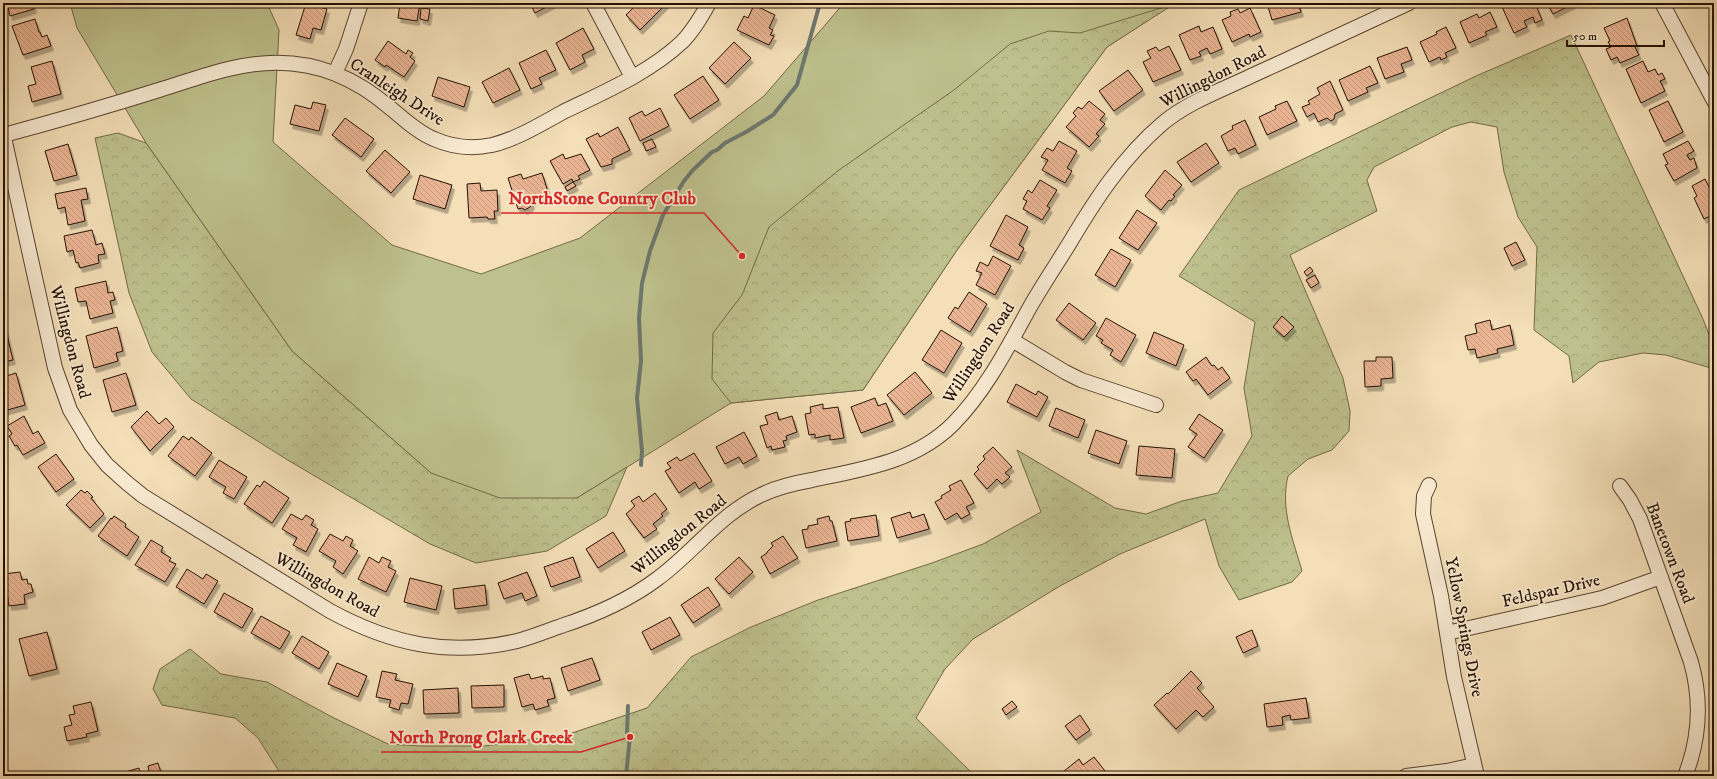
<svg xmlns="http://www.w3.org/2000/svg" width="1717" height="779" viewBox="0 0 1717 779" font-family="'IM FELL DW Pica',serif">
<defs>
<pattern id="forest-crowns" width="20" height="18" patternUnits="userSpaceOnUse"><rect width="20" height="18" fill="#bec18d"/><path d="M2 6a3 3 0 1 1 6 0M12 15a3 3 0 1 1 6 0" fill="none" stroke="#a3a578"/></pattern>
<pattern id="building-back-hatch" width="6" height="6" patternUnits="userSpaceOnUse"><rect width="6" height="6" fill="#eab594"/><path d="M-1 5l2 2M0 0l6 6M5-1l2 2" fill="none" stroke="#c99b7e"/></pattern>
<filter id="shadow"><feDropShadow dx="2.5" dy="4.5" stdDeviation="0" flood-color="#0004"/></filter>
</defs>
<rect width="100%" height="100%" fill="#f4dfb8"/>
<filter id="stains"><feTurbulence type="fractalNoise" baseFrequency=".005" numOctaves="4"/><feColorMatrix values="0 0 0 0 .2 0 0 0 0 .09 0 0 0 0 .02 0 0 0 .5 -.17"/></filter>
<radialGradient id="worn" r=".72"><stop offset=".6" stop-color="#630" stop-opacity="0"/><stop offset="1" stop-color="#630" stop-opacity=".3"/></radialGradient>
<!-- green -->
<path fill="#bec18d" stroke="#726947" d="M70,3H267L279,30L273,142L392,245L481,274L580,238L764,96L844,3H1175L1107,47L957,250L863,390L731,403L577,498L492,522L431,473L292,351L146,143L77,28Z"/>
<!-- forest -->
<path fill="url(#forest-crowns)" stroke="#726947" d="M1174,4L1107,47L957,250L863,390L731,403L712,379L713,333L742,295L769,227L839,170L954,90L1010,44L1049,31L1080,33Z
M1571,35L1703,319L1714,347V369L1666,355L1643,353L1599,362L1573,383L1569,356L1534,330L1537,247L1518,217L1504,172L1497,127L1471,122L1452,127L1374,167L1367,180L1377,211L1290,255L1343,378L1350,411L1349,431L1332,450L1308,459L1288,476C1280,509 1293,539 1302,571L1292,582L1239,600L1219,566L1205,519L1120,554L1060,586L973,639L945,669L916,718L975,776H282L258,738L235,718L162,705L153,689L160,669L190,649L221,674L267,682L332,717L388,744L421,746H484L566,735L647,708L691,657L751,627L818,600L932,563L983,544L1041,512L1017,450L1115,508L1146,514L1182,501L1218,493L1252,436L1244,388L1255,322L1179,276L1239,190L1476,76Z
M118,133L146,143L292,351L431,473L500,498H577L627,467L606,516L547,551L476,563L430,544L286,459L191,399L152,352L129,293L95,138Z"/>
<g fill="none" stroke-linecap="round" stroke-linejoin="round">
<!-- stream -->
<path stroke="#6d786e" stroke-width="4" d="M641,465L642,451L637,398L641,361L639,318L642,283L650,251L663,215L684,181L693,170L712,152L717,150L725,143L746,132L773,115L797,85L820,3
M626,776L630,737L627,732L628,706"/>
</g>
<!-- building -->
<path fill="url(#building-back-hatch)" stroke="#261101" filter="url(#shadow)" d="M7,3H33L34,9L10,16Z
M306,3L327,9L321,30L313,28L310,39L296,35Z
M400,3H420L417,21L398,18Z
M530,3H554L535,13Z
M633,3H665L666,4L640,30L626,15L634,7L632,5Z
M1267,3H1298L1301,12L1272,20Z
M1511,3H1516L1518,7L1520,6L1519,3H1535L1542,20L1535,23L1533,17L1524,21L1527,27L1514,33L1502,7Z
M1547,3H1572L1573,4L1553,14Z
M754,5L775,15L769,28L773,30L770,35L774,36L769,45L737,30L744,16L748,18Z
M421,8L430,9L428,21L420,19Z
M1250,8L1261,32L1250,37L1249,34L1232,42L1222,20L1231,16L1230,12L1238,9L1240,13Z
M1490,12L1497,27L1485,32L1487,35L1469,43L1460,22L1477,14L1479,18Z
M1627,18L1637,46L1635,47L1639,55L1620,63L1617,57L1611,60L1606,49L1611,47L1608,42L1610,41L1604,28Z
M35,19L39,32H40L42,37L47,35L51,46L23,55L12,26Z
M1199,26L1201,32L1213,27L1222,49L1210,54L1207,48L1199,52L1201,56L1190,60L1179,35Z
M1446,27L1456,48L1445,53L1447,57L1441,60L1440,57L1429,62L1420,42L1437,34L1436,32Z
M583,28L594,49L582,55L585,62L570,70L556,43Z
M388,41L406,54L408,50L413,53L410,57L415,61L404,77L386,65L385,67L375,60Z
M734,42L751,58L725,84L709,68Z
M1169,46L1181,70L1153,82L1143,62L1151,58L1147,51L1156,47L1159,51Z
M1407,47L1412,60L1401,64L1404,72L1385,79L1377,58Z
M546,50L556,70L539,78L542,84L531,89L519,63Z
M52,61L61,94L32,102L28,86L36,84L31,67Z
M1643,61L1648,72L1655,69L1658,75L1662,73L1665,79L1660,81L1665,91L1641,103L1626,69Z
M1370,66L1378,83L1366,88L1368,92L1348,101L1339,80Z
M509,68L520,90L493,103L482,82Z
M1128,70L1143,90L1114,111L1099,91Z
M703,76L719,100L690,119L674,95Z
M438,77L470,87L464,107L432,96Z
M1330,81L1343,110L1335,114L1334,119L1331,121L1327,118L1318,122L1314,113L1307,117L1302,107L1310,104L1308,101L1320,94L1317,88Z
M1089,101L1105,114L1100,120L1105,124L1096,134L1099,136L1089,147L1066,127L1076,116L1073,113L1078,107L1082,109Z
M1287,101L1297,121L1267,135L1259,117L1276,109L1275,106Z
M1668,101L1683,132L1664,142L1649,110Z
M313,102L326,105L319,131L290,124L295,105L311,109Z
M660,108L669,126L640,141L629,118L642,111L645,116Z
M345,118L374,139L361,157L332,135Z
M1245,120L1256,145L1238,154L1235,148L1228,151L1221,136L1233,129L1232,126Z
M618,127L630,150L612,159V164L601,167L586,139L598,133L600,137Z
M652,139L656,147L646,151L643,143Z
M1059,141L1077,151L1067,168L1072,171L1065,183L1042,170L1048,160L1041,157L1047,148L1053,151Z
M1688,141L1694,151L1687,155L1690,160L1694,158L1697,168L1674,181L1665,165L1668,164L1663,154Z
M1206,143L1219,163L1191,182L1177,162Z
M68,144L77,175L54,181L45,151Z
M385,150L410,172L391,193L366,171Z
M563,154L565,159L581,154L590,170L578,176L580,179L573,182L572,179L563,184L550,161Z
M1165,170L1182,185L1173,195L1175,196L1171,201L1169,200L1161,210L1145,196Z
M542,173L549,195L543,201L540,199L531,202L532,205L530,207L525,210L522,208L518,209L508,178L521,174L523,179Z
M420,175L452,185L445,209L413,199Z
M1705,179L1710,189H1714V214L1704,219L1694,198L1697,196L1692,186Z
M1040,180L1057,190L1047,206L1050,208L1042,220L1023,209L1027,201L1023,199L1028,190L1032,193Z
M573,182L576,186L567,191L565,187Z
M480,183L481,191L497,190L498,211H494L495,219H488L487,217L469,218L467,184Z
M86,188L88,199L81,200L85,221L68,225L65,207L58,209L55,194Z
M1137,210L1157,223L1138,250L1119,238Z
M1006,215L1028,227L1019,245L1024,248L1018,260L990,246Z
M92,230L96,245L102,243L105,254L98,255L99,263L80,268L78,262L76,263L73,250L67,252L64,236Z
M1516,242L1525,260L1512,266L1504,248Z
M1111,249L1131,260L1115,287L1095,275Z
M993,256L1011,266L995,295L976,285L982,273L976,271L980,262L988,266Z
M1310,267L1313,271L1307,276L1304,272Z
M1315,275L1319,283L1311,288L1306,280Z
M106,281L108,293L113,292L115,300L110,301L113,313L90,319L86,301L78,302L75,288Z
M969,292L987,304L970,332L948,318L955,307L958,309Z
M1069,303L1096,323L1083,340L1056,320Z
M1282,316L1294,327L1284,337L1273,327Z
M1106,318L1136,335L1121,362L1110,355L1113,350L1101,343L1103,340L1096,336Z
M1490,320L1492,330L1510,325L1514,345L1497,349L1498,353L1477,358L1475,349L1468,350L1465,336L1477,333L1475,324Z
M5,327L13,360L3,362V328Z
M117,327L123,351L116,353L118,361L94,368L86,336Z
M941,330L962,343L944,373L922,360Z
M1154,332L1184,345L1176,366L1146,353Z
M1206,357L1212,366L1214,365L1218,370L1222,367L1230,378L1208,395L1196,379L1193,381L1186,372Z
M1376,357H1392L1393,378L1381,379V386L1365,387L1364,361H1376Z
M915,372L932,393L904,415L887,395Z
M16,373L25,405L4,411L3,377Z
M126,373L136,405L112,412L103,380Z
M1016,384L1036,395L1038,391L1048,397L1037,417L1007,402Z
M875,398L878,406L886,403L893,421L861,433L851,407Z
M823,404V409L838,407L844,438L830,440V435L815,438V434L809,435L805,414L811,413L810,407Z
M1056,408L1085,420L1078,438L1049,426Z
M147,411L159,424L166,418L174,427L150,451L131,427Z
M777,412L779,420L792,416L797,432L786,436L787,440L783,441L785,447L772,450L771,446L767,448L760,426L768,424L765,416Z
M1199,414L1223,430L1204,458L1188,447L1197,434L1189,429Z
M24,416L33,434L38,431L45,443L23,455L17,445L15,446L9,436L12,434L7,426Z
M1096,430L1127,441L1119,464L1088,453Z
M744,432L757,456L743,464L739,457L725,464L716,447Z
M183,436L189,440L191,437L212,453L195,476L168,456Z
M1139,446L1175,449L1172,478L1136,475Z
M993,447L1012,467L1005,473L1010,477L1002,484L997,479L987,489L974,474L979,469L977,467L985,459L983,456Z
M694,453L712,481L699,489L695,482L679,493L665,471L671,468L667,463L677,457L680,461Z
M56,454L74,479L56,492L38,467Z
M219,460L247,477L234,499L223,493L226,487L209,477Z
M961,480L974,503L966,507L970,514L961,519L957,513L945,520L935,502L942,498L941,496L951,490L949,486Z
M264,481L289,498L272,523L244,504L257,485L260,487Z
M81,490L85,493L87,491L93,497L91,498L104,514L90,528L66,505Z
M655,493L667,509L661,514L663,516L653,524L657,529L644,538L626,514L635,506L631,501L639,496L643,502Z
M910,512L912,518L924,514L929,529L897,538L891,518Z
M291,514L302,520L306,515L314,520L311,525L318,529L306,552L293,545L297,538L282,529Z
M876,515L879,536L848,541L845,522L851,521L850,519Z
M114,516L126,524L125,527L139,537L127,556L98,536L111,518L112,519Z
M829,516L830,521H832L837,541L806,548L802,530L808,529V526L818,524L817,519Z
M613,532L625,551L598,568L586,549Z
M330,534L343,541L346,536L353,540L350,546L358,551L343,574L333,567L336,561L319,551Z
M783,536L798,558L770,574L761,557L767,553V552L773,546L771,543Z
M151,540L163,547L161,552L171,558L169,561L176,564L165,582L135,565Z
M369,557L379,563L382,557L391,561L388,567L396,571L386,592L358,579Z
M573,557L580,577L551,587L544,567Z
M739,557L753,572L729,594L715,579Z
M187,569L203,579L206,574L218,581L204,604L176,587Z
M20,572L22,580L27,579L28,584H31L33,592L24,595L25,604L9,606L7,593L3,594L4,574Z
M527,572L537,596L525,601L522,593L504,599L498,583Z
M410,578L442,586L436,610L404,602Z
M485,585L487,605L455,609L453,589Z
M708,587L720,605L693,623L681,605Z
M224,593L253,609L242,628L214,612Z
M261,616L290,632L280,649L251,633Z
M670,617L680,635L651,650L642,632Z
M1252,630L1258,646L1243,653L1236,637Z
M47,632L57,669L29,676L19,639Z
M302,636L329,652L319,669L292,653Z
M592,658L600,680L568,691L561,668Z
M337,663L367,676L358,697L328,684Z
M382,671L397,674L395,680L413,684L408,704L401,703L399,710L389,707L391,700L376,697Z
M1191,671L1202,683L1197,688L1214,707L1203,717L1196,710L1176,729L1154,705L1167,693L1168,694Z
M529,674L531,679L543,676V679L550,678L555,698L547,700L549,706L535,710L533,704L522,707L514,678Z
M504,685V707L472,708L471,686Z
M458,688L459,713L424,714L423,690Z
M1306,698L1309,718L1291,720L1290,715L1282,717L1283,725L1267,727L1264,704Z
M1012,701L1017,707L1006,715L1002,709Z
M91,702L98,731L86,734L87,737L67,741L64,727L72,725L69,715L75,714L73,706Z
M1080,715L1090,730L1076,740L1065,726Z
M1094,757L1105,771L1099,776H1058L1079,759L1083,765Z
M158,763L162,776H127L125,772L139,768L140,774L149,772L148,766Z"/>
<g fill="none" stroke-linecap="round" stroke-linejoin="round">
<!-- minor casing -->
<g stroke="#5a442f" stroke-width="16">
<path id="minor" d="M593,3L632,77
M1662,3L1714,101
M335,73L346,49L361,3
M3,133L55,368L70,410L91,445L107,465L127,483L143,496L330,611C391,644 448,657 517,641C532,637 547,631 561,626C595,615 629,600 657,579C693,553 720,514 761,495C777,487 795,483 812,480C863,469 915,462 953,424C985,392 1008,347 1030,307C1042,286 1056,265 1069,244C1095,200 1123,157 1163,123C1188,102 1222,90 1251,76C1304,52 1357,27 1409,3
M4,135C56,121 108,106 159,90C195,79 232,64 270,63C315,61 355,78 389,107C403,118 417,132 434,139C452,147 473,149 492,145C517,139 541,124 563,112C604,92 649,73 682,42C693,31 701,17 709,3
M1012,340L1065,372L1081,380L1156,405
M1429,485L1424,496L1423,514L1441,596L1454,677L1477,776
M1620,486L1630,500L1640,519L1691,662C1702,701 1700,738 1685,776
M1447,633L1602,598L1661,577
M1406,776L1447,771L1474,765"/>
</g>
<!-- minor -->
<use href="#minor" stroke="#f8ead1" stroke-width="14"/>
</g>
<g text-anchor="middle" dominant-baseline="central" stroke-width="3.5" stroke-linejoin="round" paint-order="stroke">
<!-- street labels -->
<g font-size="17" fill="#261101" stroke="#f8ead1">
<text transform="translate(1213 77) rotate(-27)">Willingdon Road</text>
<text transform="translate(397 92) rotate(33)">Cranleigh Drive</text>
<text transform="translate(70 342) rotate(75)">Willingdon Road</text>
<text transform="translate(979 353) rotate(-57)">Willingdon Road</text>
<text transform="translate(679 535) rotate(-39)">Willingdon Road</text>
<text transform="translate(1670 553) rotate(69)">Banetown Road</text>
<text transform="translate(327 585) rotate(29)">Willingdon Road</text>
<text transform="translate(1551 591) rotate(-13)">Feldspar Drive</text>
<text transform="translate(1464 627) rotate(79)">Yellow Springs Drive</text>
</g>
</g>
<!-- callouts -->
<path fill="none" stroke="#d62828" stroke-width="1.5" d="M742 256L704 213H501M630 737L581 752H381"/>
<g fill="#d62828" stroke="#f8ead1" stroke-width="1.5">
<circle cx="742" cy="256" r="4"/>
<circle cx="630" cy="737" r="4"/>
</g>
<g font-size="18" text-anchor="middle" font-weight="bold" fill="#d62828" stroke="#f8ead1" stroke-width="3.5" stroke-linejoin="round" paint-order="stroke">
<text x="602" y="204">NorthStone Country Club</text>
<text x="481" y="743">North Prong Clark Creek</text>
</g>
<!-- margin -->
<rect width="1717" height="779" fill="none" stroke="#f4dfb8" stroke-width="16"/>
<rect x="4" y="4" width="1709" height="771" fill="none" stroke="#261101" stroke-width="2"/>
<rect x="8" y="8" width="1701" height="763" fill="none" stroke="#261101"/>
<!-- scale -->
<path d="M1567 40v6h97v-6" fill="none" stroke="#261101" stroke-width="2"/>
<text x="1573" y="40" font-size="12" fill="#261101" stroke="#f8ead1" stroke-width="3" paint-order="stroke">50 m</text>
<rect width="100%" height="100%" filter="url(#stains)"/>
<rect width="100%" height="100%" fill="url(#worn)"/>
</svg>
